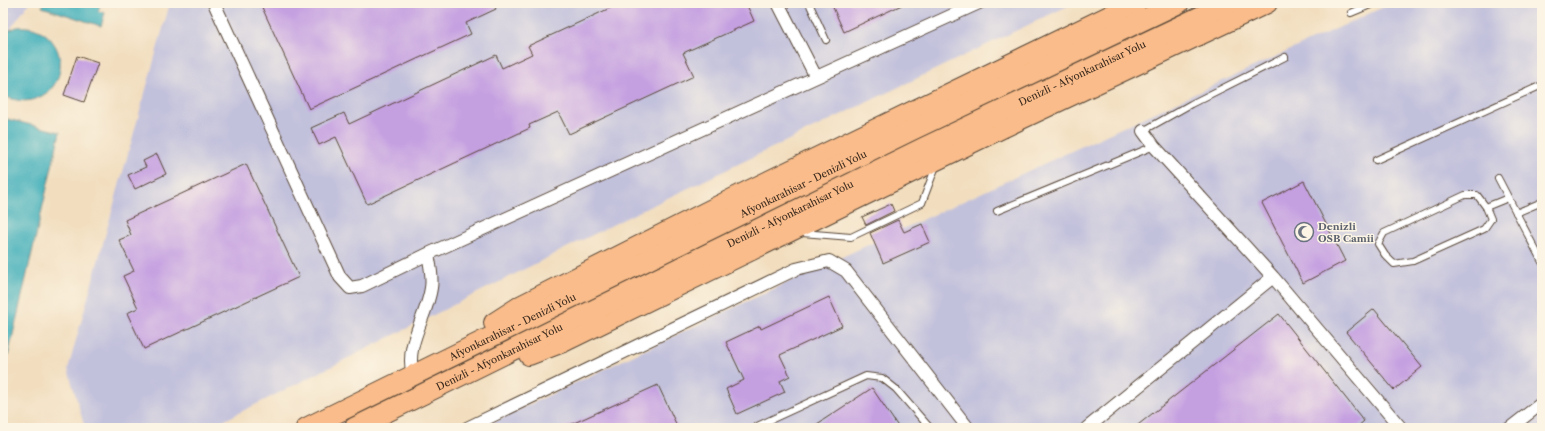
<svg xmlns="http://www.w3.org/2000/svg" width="1545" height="431" viewBox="0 0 1545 431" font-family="'Libre Caslon Text',serif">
<rect width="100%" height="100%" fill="#fcf5e5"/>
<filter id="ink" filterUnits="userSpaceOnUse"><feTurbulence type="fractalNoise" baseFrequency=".025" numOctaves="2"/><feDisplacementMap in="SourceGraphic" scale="8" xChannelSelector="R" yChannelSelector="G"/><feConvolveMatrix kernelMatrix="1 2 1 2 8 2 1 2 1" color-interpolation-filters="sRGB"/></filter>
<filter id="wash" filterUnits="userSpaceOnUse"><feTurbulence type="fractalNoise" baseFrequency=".012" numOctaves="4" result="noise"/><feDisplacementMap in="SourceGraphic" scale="16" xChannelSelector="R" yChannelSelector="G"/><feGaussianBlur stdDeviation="0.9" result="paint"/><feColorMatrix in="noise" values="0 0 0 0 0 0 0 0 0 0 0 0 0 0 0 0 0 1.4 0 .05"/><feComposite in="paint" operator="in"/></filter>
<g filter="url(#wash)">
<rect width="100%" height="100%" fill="#f2debf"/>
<!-- industrial -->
<path fill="#c2c1dc" d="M3,3H29L3,39Z
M170,3H1074L628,217L209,428H85L68,369Z
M1392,3H1542V428H480L801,276Z"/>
<!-- water -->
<path fill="#3fafba" stroke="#3d6c6c" d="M44,3H101L98,11L105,13L101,26L42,7Z
M17,27C64,22 78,87 32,100C22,102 12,100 3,95V33Z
M3,118L60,132L8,356L3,355Z"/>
<g id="blocks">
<!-- building -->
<path fill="#c5a0e1" d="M260,3H493L496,9L466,23L471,34L309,109Z
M621,3H746L754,21L683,53L694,76L569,134L558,112L529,125L530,128L367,204L336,137L319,145L311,128L344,113L349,124L496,55L502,68L532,54L528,46Z
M831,3H906L844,32Z
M77,56L98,63L84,102L64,95Z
M157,154L166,174L135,189L128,175L146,167L143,161Z
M246,164L299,277L144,349L127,313L138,308L123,276L134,271L119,240L131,235L125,220Z
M1304,181L1345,261L1303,283L1262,203Z
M891,204L894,211L866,225L862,217Z
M898,220L904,232L922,224L930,242L883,263L870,233Z
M829,297L842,326L780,355L790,376L780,381L785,392L737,414L726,389L744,380L726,342L760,326L761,329Z
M1374,309L1422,367L1394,390L1346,332Z
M1279,314L1364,421L1356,428H1134Z
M658,385L678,428H563Z
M872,388L899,428H811Z"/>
</g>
</g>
<g filter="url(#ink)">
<use href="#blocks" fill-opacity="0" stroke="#564536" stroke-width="1"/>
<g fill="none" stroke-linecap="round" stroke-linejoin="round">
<!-- service casing -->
<g stroke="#564536" stroke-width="8">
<path id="service" d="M809,3L826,40
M1351,13L1375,3
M1143,131L1191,104L1285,57
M1376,160L1542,85
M1498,178L1542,262
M1465,195H1477L1486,207L1491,219L1484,229L1413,261L1394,264L1385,255L1378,244L1384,233Z
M1486,207L1508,198
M997,211L1154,146
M1516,213L1542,202
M802,233L851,237L922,203L936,166
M753,428L866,376L882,378L896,389L930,428"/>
</g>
<!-- minor casing -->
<g stroke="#564536" stroke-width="14">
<path id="minor" d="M214,3L340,277L350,288L362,286L428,254L979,3
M778,3L816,77
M1143,131L1154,146L1273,277L1401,428
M413,375C404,345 427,317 431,288C433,277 430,265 428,254
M467,428L796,269L829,261L846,271L968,428
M1087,428L1273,277
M1510,428L1542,403"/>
</g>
<!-- trunk casing -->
<g stroke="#564536" stroke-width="22">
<g id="trunk">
<path d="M494,323L522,305L744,193L1136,3"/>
<path d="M529,355L563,342L1002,128L1267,3"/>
<path id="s1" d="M306,428L912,130L1179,3"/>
<path id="s2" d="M354,428L923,148L1229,3"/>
</g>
</g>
<!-- service -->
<use href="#service" stroke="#fff" stroke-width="6"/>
<!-- minor -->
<use href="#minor" stroke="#fff" stroke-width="12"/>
<!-- trunk -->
<use href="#trunk" stroke="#f9bc8a" stroke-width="20"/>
</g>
</g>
<!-- icons -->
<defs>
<g id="mosque-ring" transform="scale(1)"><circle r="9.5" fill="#fcf5e5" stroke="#6b7280" stroke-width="1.5"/><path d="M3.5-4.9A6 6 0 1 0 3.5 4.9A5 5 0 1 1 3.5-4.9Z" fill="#6b7280"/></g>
</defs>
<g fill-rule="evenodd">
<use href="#mosque-ring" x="1304" y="232"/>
</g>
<g text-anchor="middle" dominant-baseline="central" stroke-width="3" stroke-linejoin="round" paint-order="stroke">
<!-- street labels -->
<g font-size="10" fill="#3b2a1e" stroke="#fcf5e5">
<text stroke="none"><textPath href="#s2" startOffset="810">Denizli - Afyonkarahisar Yolu</textPath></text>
<text stroke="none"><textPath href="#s1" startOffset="554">Afyonkarahisar - Denizli Yolu</textPath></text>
<text stroke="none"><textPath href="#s2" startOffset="486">Denizli - Afyonkarahisar Yolu</textPath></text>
<text stroke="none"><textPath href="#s1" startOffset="230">Afyonkarahisar - Denizli Yolu</textPath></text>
<text stroke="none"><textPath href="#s2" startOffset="162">Denizli - Afyonkarahisar Yolu</textPath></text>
</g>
<!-- worship labels -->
<g font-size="10" font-weight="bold" fill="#5b616d" stroke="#fcf5e5" text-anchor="start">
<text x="1318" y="226">Denizli<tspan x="1318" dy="12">OSB Camii</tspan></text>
</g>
</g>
<!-- margin -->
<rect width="1545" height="431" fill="none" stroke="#fcf5e5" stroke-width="16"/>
</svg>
